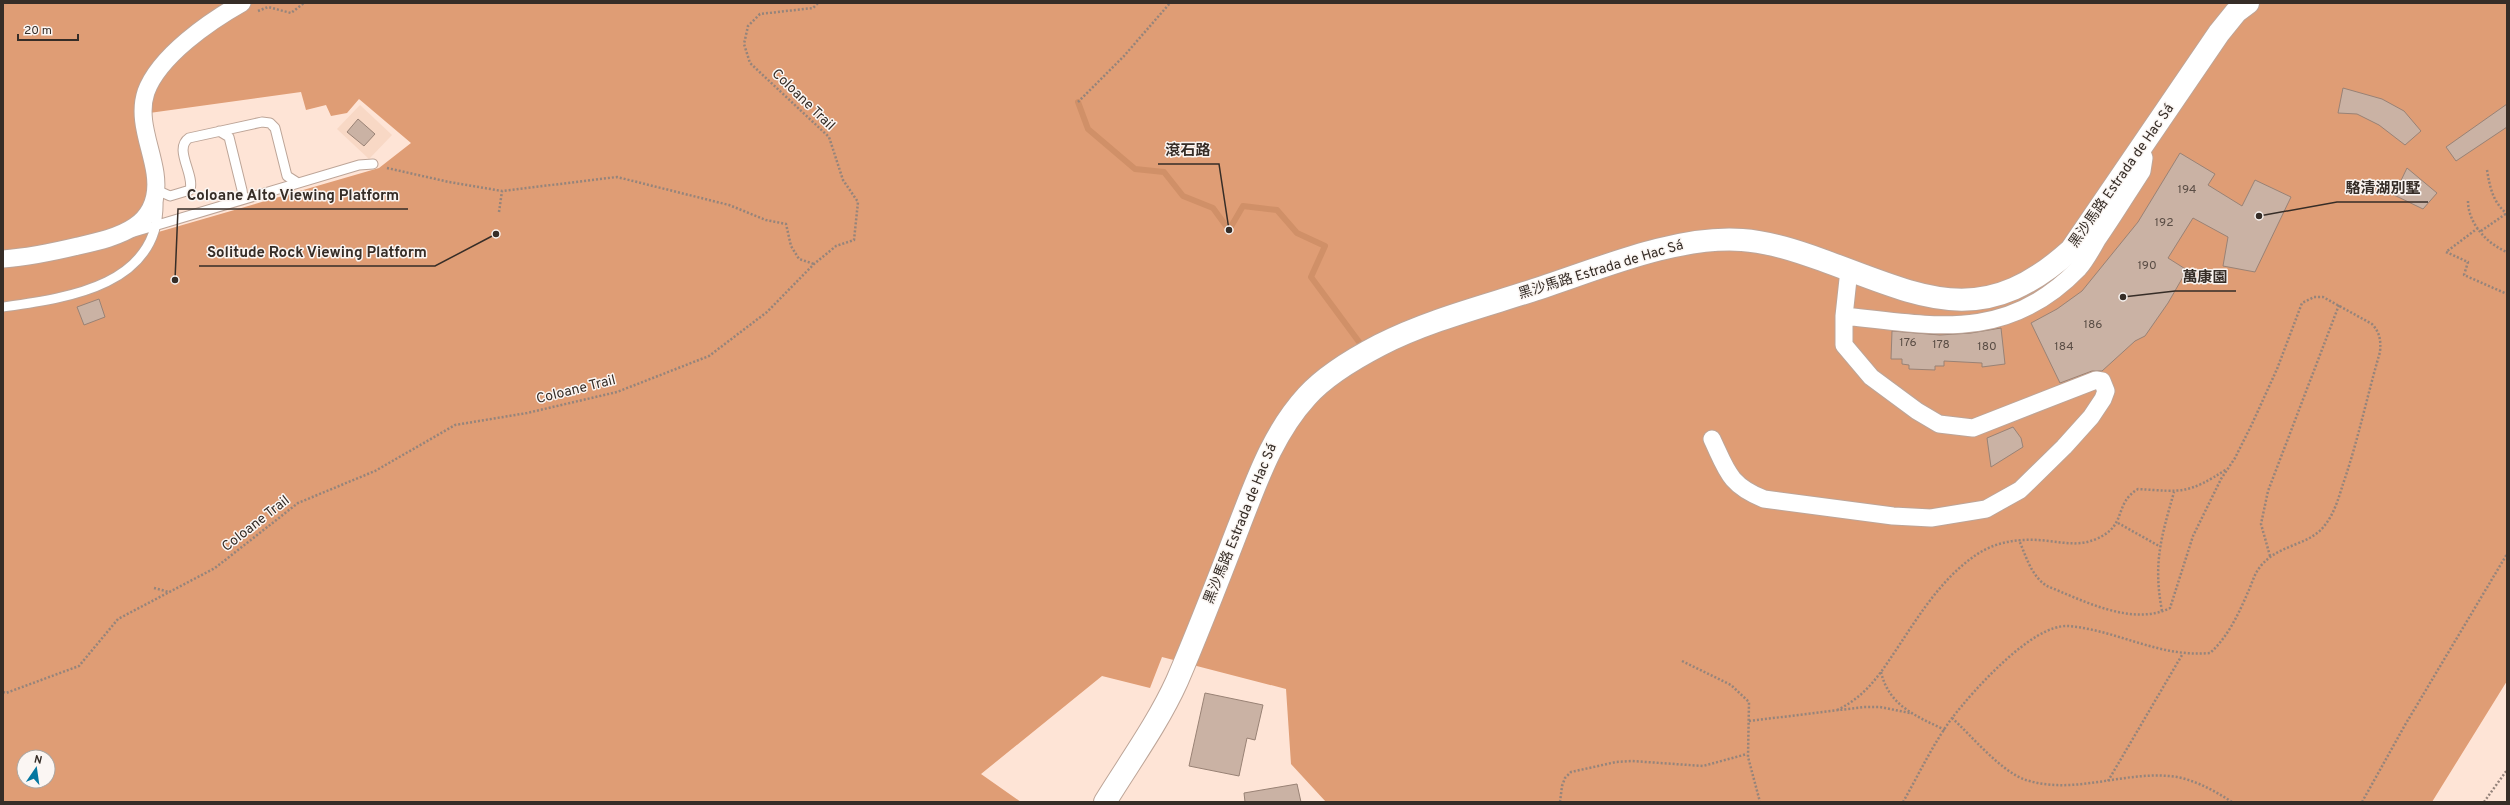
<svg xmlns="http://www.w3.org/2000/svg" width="2510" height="805" viewBox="0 0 2510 805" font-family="Overpass,'Noto Sans SC',sans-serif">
<rect width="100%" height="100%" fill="#fee4d6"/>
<!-- built -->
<path fill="#f8d8c5" d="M360,105L392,135L369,159L337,129Z"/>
<!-- forest -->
<path fill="#df9d75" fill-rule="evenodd" d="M3,3H2507V681L2432,802H1326L1291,764L1286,689L1162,657L1150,688L1102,676L981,774L1021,802H3ZM301,92L306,110L326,105L331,116L347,113L359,99L411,143L379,168L148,235L138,224L155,174L142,114ZM24,757H48V781H24Z"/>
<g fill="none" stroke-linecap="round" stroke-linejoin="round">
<!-- stream -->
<path stroke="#d09068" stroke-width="6" d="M1078,102L1088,129L1135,169L1164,172L1183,196L1213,208L1229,230L1243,206L1277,210L1297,233L1325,246L1311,277L1365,350"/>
</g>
<!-- building -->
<path fill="#cab2a4" stroke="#998275" d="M2343,88L2382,99L2404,111L2421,131L2405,145L2379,125L2357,114L2338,113Z
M2507,104V127L2456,161L2446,147Z
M358,119L375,134L364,146L347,132Z
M2180,153L2215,174L2208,185L2242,206L2255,180L2291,197L2255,272L2223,266L2228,237L2193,218L2168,258L2187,270L2168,303L2145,336L2135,341L2102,371H2092L2060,383L2031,323L2057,309L2082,291L2138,222Z
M2407,168L2437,193L2423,209L2394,195Z
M99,299L105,317L84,325L77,307Z
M2001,328L2005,364L1982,367V363L1944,361V366H1935V370L1909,369V365L1902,364V359H1891L1892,331L1940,335L1971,333Z
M2013,427L2021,438L2023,447L1991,467L1987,438Z
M1205,693L1263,705L1255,740L1247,738L1239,776L1189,766Z
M1297,784L1301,802H1245L1244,793Z"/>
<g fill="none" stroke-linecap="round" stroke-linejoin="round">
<!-- service casing -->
<g stroke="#bda598" stroke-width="11">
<path id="service" d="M219,131L229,137L242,190L243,197L241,200
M157,185L161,192L170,196L190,190C195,174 173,149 189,138L262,122L270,123L275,128L287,176L298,183
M134,232L359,165L373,164
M3,307C67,298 161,286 158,200"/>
</g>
<!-- minor casing -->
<g stroke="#bda598" stroke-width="19">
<path id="minor" d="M3,259C29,257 53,252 78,246C118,237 163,227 155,173C151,146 137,119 146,92C159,56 210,21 242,3
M1844,316C1935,326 2008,342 2079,268C2086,260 2092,249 2097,240C2113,217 2127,194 2142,171L2144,158L2141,149
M1712,439C1727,471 1729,485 1764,499L1893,516L1931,518L1986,509L2020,490L2064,447L2091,417L2103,399L2106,391L2102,381L2096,380L1973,428L1939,424L1917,411L1871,377L1844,345V316L1849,270"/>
</g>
<!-- secondary casing -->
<g stroke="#bda598" stroke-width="24">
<path id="secondary" d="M1105,802C1129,763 1158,723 1177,681C1199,630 1219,578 1239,526C1257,480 1273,433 1307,396C1326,375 1355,358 1380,345C1427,321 1481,307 1531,291C1594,271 1675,235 1742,240C1770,242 1797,251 1822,260C1923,297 1981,331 2071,250L2219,33L2236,12L2248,3"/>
</g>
<!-- path -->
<path stroke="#95847b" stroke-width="2.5" stroke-dasharray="2 2" stroke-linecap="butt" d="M258,11L268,7L291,13L304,3
M1078,102L1124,56L1170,3
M387,168L449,182L502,191L617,177L729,205L766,220L786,224L791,246L799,259L814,264
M2487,170C2490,188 2493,202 2507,214
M2468,201C2468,223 2487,244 2507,252
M499,212L502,191
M2478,228L2446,252L2468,262L2464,275L2507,294
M2481,231L2507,213
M2118,523L2159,546
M2270,556L2261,524L2268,491L2339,305
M154,588L169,592
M2162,611C2153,563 2161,538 2174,492
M1682,661L1731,685L1749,702L1748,757L1760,802
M1881,672C1889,706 1916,716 1945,730
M3,692L6,693L79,666L118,619L215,568L298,503L375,471L455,425L527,413L617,392L709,356L767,312L814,264L836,246L854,240L858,202L843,180L829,137L750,63L744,44L748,26L760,14L813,8L818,3
M1837,710C1869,695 1883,669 1902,641C1923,609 1946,574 1979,553C2000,540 2025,538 2049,541C2066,543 2080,546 2096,539C2128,526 2113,504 2138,489C2183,492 2188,494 2227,469
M1952,718C1973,737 2000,771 2026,780C2076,796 2127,769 2177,777C2197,781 2215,791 2232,802
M1749,721L1864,707H1880L1910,713
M2108,781L2182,655
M1560,802L1562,786L1565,778L1571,772L1616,762L1632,761L1703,766L1747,754
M1903,802C1919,774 1933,744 1952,718C1973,691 2032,624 2068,626C2117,630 2160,658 2210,653C2228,637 2239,613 2248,592C2252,584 2254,574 2260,567C2277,544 2310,546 2325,525C2334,514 2339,497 2343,484C2358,441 2367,396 2380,352C2381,340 2380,333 2372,324L2323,297H2314L2302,303L2277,369L2252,424L2235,458L2221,479L2193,536L2170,608C2132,627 2082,600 2047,586C2031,576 2026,556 2019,540
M2362,802L2405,725L2507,554
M2484,802L2507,770"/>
<!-- service -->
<use href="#service" stroke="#fff" stroke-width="9"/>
<!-- minor -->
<use href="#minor" stroke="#fff" stroke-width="17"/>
<!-- secondary -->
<use href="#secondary" stroke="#fff" stroke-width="22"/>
</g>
<g text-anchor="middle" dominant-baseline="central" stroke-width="3" stroke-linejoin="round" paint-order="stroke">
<!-- number labels -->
<g font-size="12" fill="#5b4e46">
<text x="2187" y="190">194</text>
<text x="2164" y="223">192</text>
<text x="2147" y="266">190</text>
<text x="2093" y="325">186</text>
<text x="1908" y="343">176</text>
<text x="1941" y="345">178</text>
<text x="1987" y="347">180</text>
<text x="2064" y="347">184</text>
</g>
<!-- street labels -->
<g font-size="14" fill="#362d27" stroke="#fbf6f3">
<text transform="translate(803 100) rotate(44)">Coloane Trail</text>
<text transform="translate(2122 176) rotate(-55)">黑沙馬路 Estrada de Hac Sá</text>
<text transform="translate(1601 270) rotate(-17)">黑沙馬路 Estrada de Hac Sá</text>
<text transform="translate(576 390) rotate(-14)">Coloane Trail</text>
<text transform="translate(256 524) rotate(-38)">Coloane Trail</text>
<text transform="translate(1241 524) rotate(-68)">黑沙馬路 Estrada de Hac Sá</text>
</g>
</g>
<!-- callouts -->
<path fill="none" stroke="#362d27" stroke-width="1.5" d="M1229 230L1219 164H1158M2259 216L2337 202H2428M175 280L178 209H408M496 234L435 266H199M2123 297L2175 291H2236"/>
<g fill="#362d27" stroke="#fbf6f3" stroke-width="1.5">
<circle cx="1229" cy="230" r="4"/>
<circle cx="2259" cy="216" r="4"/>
<circle cx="175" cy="280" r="4"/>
<circle cx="496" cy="234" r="4"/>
<circle cx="2123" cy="297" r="4"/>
</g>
<g font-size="15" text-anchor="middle" font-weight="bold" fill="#362d27" stroke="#fbf6f3" stroke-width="3" stroke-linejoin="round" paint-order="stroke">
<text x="1188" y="155">滾石路</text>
<text x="2383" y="193">駱清湖別墅</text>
<text x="293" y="200">Coloane Alto Viewing Platform</text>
<text x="317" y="257">Solitude Rock Viewing Platform</text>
<text x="2205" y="282">萬康園</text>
</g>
<!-- border -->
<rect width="2510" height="805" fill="none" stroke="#362d27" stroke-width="8"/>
<!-- north arrow -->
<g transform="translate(36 769) rotate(13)"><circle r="19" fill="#fbf6f3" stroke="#aca6a1"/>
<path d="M0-3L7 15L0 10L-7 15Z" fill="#0577a0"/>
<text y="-6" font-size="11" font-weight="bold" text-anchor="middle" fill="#362d27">N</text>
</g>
<!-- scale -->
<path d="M18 34v6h60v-6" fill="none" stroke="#362d27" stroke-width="2"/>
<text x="24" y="34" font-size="12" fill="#362d27" stroke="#fbf6f3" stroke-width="3" paint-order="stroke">20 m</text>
</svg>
